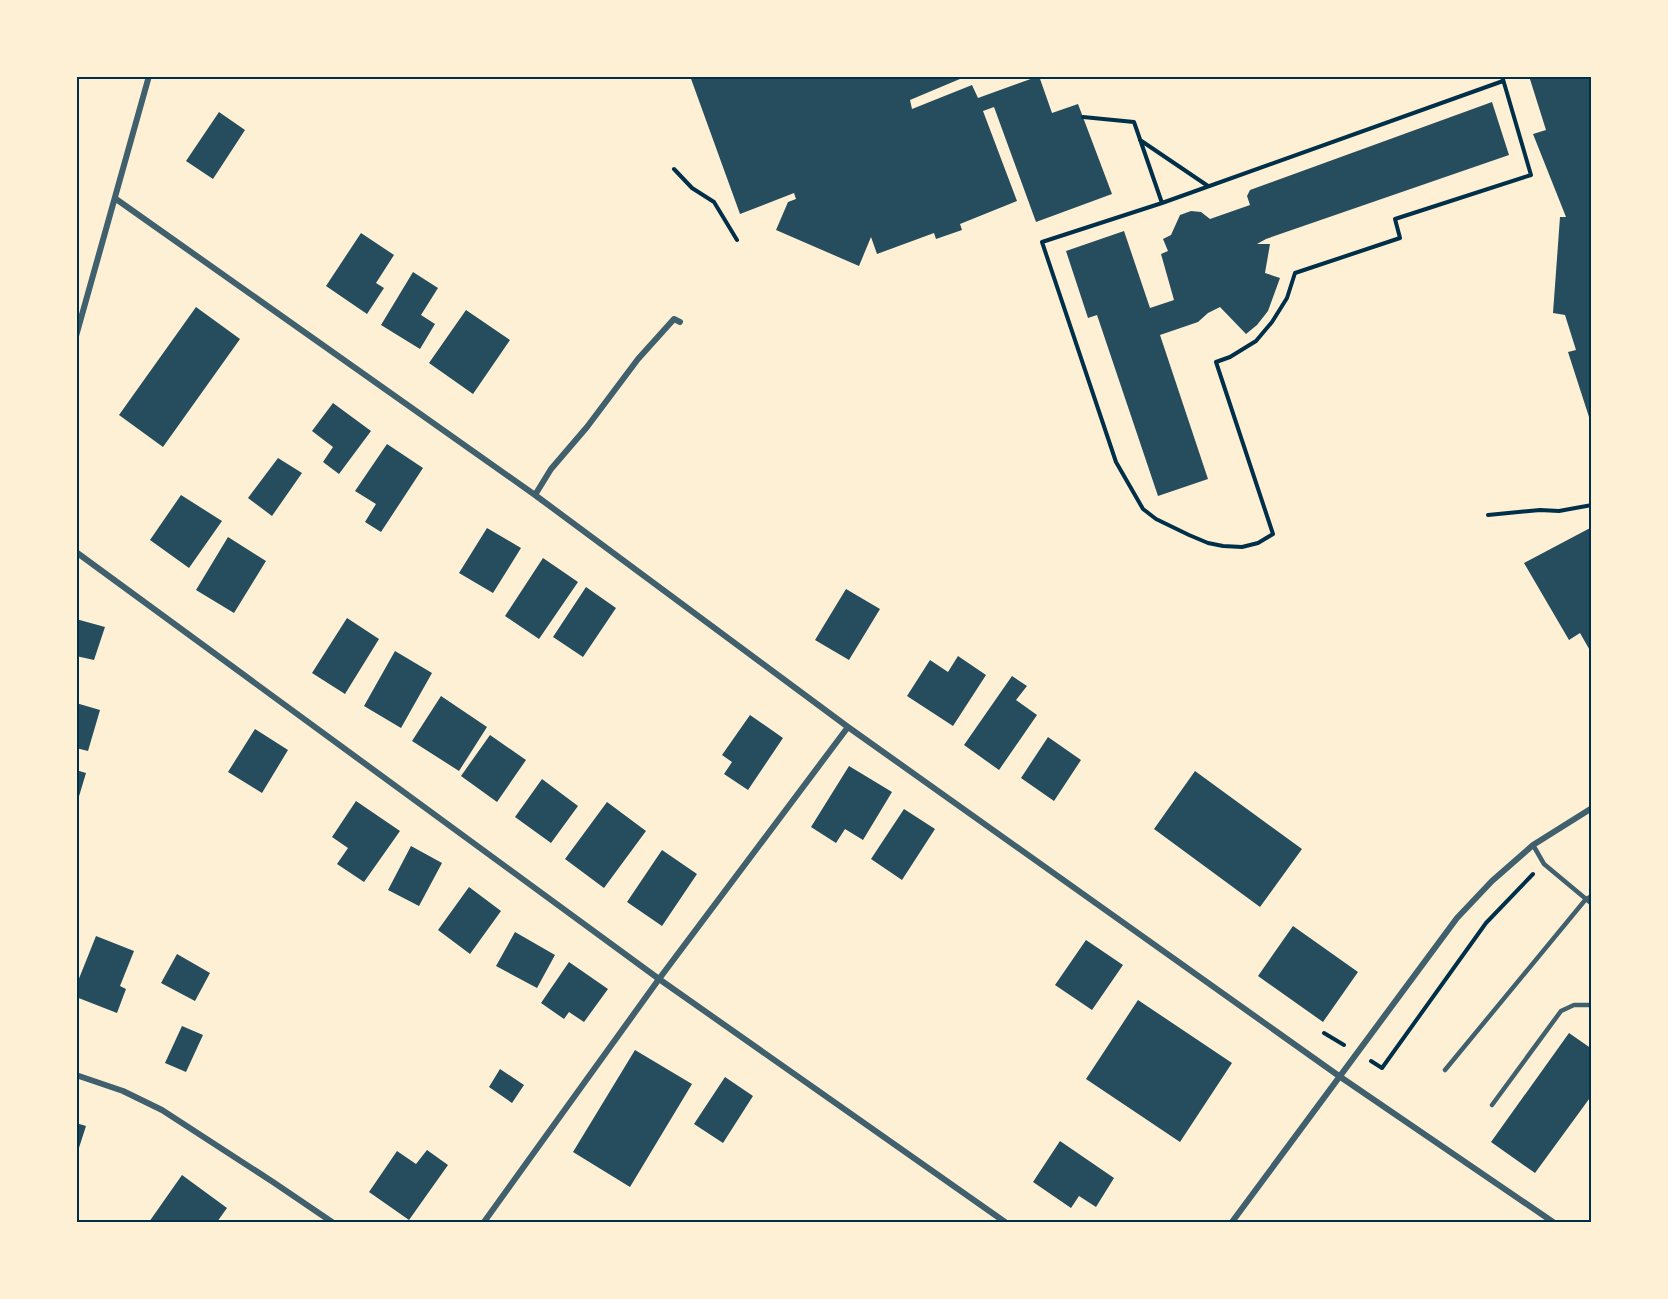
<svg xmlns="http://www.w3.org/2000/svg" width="1668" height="1299" viewBox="0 0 1668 1299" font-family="'Asap Condensed',sans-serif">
<rect width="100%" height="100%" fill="#fdf0d5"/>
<!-- building -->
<path fill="#264d5e" d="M690,76H967L910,100L912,109L972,85L978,98L1039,76L1052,113L1078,104L1112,194L1036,222L994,107L983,111L1017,201L960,224L962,230L936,239L934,233L877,254L871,237L859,266L776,230L788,202L796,199L794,193L740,214Z
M1529,76H1592V416L1589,417L1568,352L1576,350L1565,315L1553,313L1560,217H1566L1533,134L1546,130Z
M1492,102L1509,155L1266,239L1257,244H1270L1265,273L1280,278L1268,311L1257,325L1246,334L1220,307L1208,313L1198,322L1160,335L1208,479L1158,496L1097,315L1088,318L1066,251L1124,231L1150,308L1174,300L1161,254L1168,251L1163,239L1171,235L1180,215L1191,211L1201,212L1210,219L1250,205L1247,196L1250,190Z
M219,112L245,130L213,179L186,161Z
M361,233L394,255L376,283L384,288L367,314L326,286Z
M413,272L438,288L421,315L435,324L420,349L381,325Z
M196,307L240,339L163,447L119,415Z
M466,310L510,340L473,394L429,363Z
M333,403L371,431L339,474L323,462L333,447L312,431Z
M387,444L423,468L381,532L365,522L376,504L355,491Z
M278,458L302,473L272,516L248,498Z
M181,495L222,521L189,568L150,540Z
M1592,527V654L1580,633L1569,640L1524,563Z
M487,528L521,548L493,593L459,573Z
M228,537L266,561L234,613L196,590Z
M543,558L578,582L539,639L505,616Z
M586,587L616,608L583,657L553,637Z
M846,589L880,609L849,660L815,640Z
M347,618L379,639L345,694L312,673Z
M76,619L105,627L94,660L76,656Z
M395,651L432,673L401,728L364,706Z
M958,656L986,675L953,726L907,696L930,660L948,672Z
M1012,676L1027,686L1016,700L1037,715L999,770L964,745Z
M441,696L487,727L459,771L412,741Z
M76,703L100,710L88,751L76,748Z
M750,715L783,738L748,790L724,774L732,762L722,755Z
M255,729L288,750L262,793L228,772Z
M490,735L526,760L497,802L461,776Z
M1048,737L1081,760L1054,801L1021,778Z
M849,766L892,792L863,840L845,829L836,843L811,827Z
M76,770L86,773L77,803H76Z
M1195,771L1302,849L1260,907L1154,829Z
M542,779L578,806L551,843L515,817Z
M356,801L400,831L364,882L337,864L348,848L332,837Z
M607,802L646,831L604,888L565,859Z
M904,809L935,829L902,880L871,859Z
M411,846L442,863L419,906L388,890Z
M662,850L697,874L662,926L627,902Z
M469,887L501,911L470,954L438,930Z
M1293,926L1358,972L1323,1022L1258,976Z
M515,932L555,955L537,988L496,966Z
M96,936L134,951L120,986L126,989L117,1013L76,997V986Z
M1086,940L1123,965L1092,1010L1055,985Z
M177,954L210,973L195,1001L161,983Z
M569,962L608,989L584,1022L569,1012L564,1019L541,1003Z
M1138,1000L1232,1063L1180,1142L1086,1079Z
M182,1026L203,1035L186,1072L165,1063Z
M1569,1033L1592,1049V1095L1535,1173L1491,1142Z
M635,1050L692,1084L630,1187L573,1152Z
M500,1069L524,1085L512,1103L489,1087Z
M725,1077L753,1096L723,1143L694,1124Z
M76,1123L86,1126L77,1154H76Z
M1060,1141L1114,1178L1096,1207L1079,1196L1071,1208L1033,1182Z
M427,1150L448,1165L409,1220L369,1192L397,1151L416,1164Z
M182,1175L227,1208L217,1222H149Z"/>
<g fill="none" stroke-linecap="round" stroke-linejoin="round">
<!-- path -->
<path stroke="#003049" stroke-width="4" d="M1083,117L1134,122L1162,203L1503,81
M1140,140L1208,186
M674,169L692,188L714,202L737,240
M1162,203L1042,242L1116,462L1143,509L1156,519L1189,535L1208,543L1223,546L1242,547L1258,543L1273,534L1216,362L1230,357L1256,341L1272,322L1287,298L1295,273L1400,238L1395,219L1531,175L1502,76
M1488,515L1540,510L1559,511L1592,505
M1324,1033L1344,1045
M1371,1061L1382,1068L1486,923L1533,874"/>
<!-- service -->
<path stroke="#3f606c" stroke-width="4.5" d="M1533,845L1544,864L1592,904
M1445,1070L1586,899L1592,896
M1492,1105L1561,1011L1574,1005H1592"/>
<!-- minor -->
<path stroke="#3f606c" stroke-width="6" d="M116,199L535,495L848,727L1339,1076L1553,1222
M76,336L149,76
M535,495L551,469L587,427L638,359L674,319L680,322
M76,552L659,979L1005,1222
M76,1075L123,1091L162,1110L273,1182L332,1222
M484,1222L659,979L848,727
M1232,1222L1457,918L1492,881L1533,845L1592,808"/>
</g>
<!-- border -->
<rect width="1668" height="1299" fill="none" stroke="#fdf0d5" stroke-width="156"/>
<rect x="78" y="78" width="1512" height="1143" fill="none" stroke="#003049" stroke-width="2"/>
</svg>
